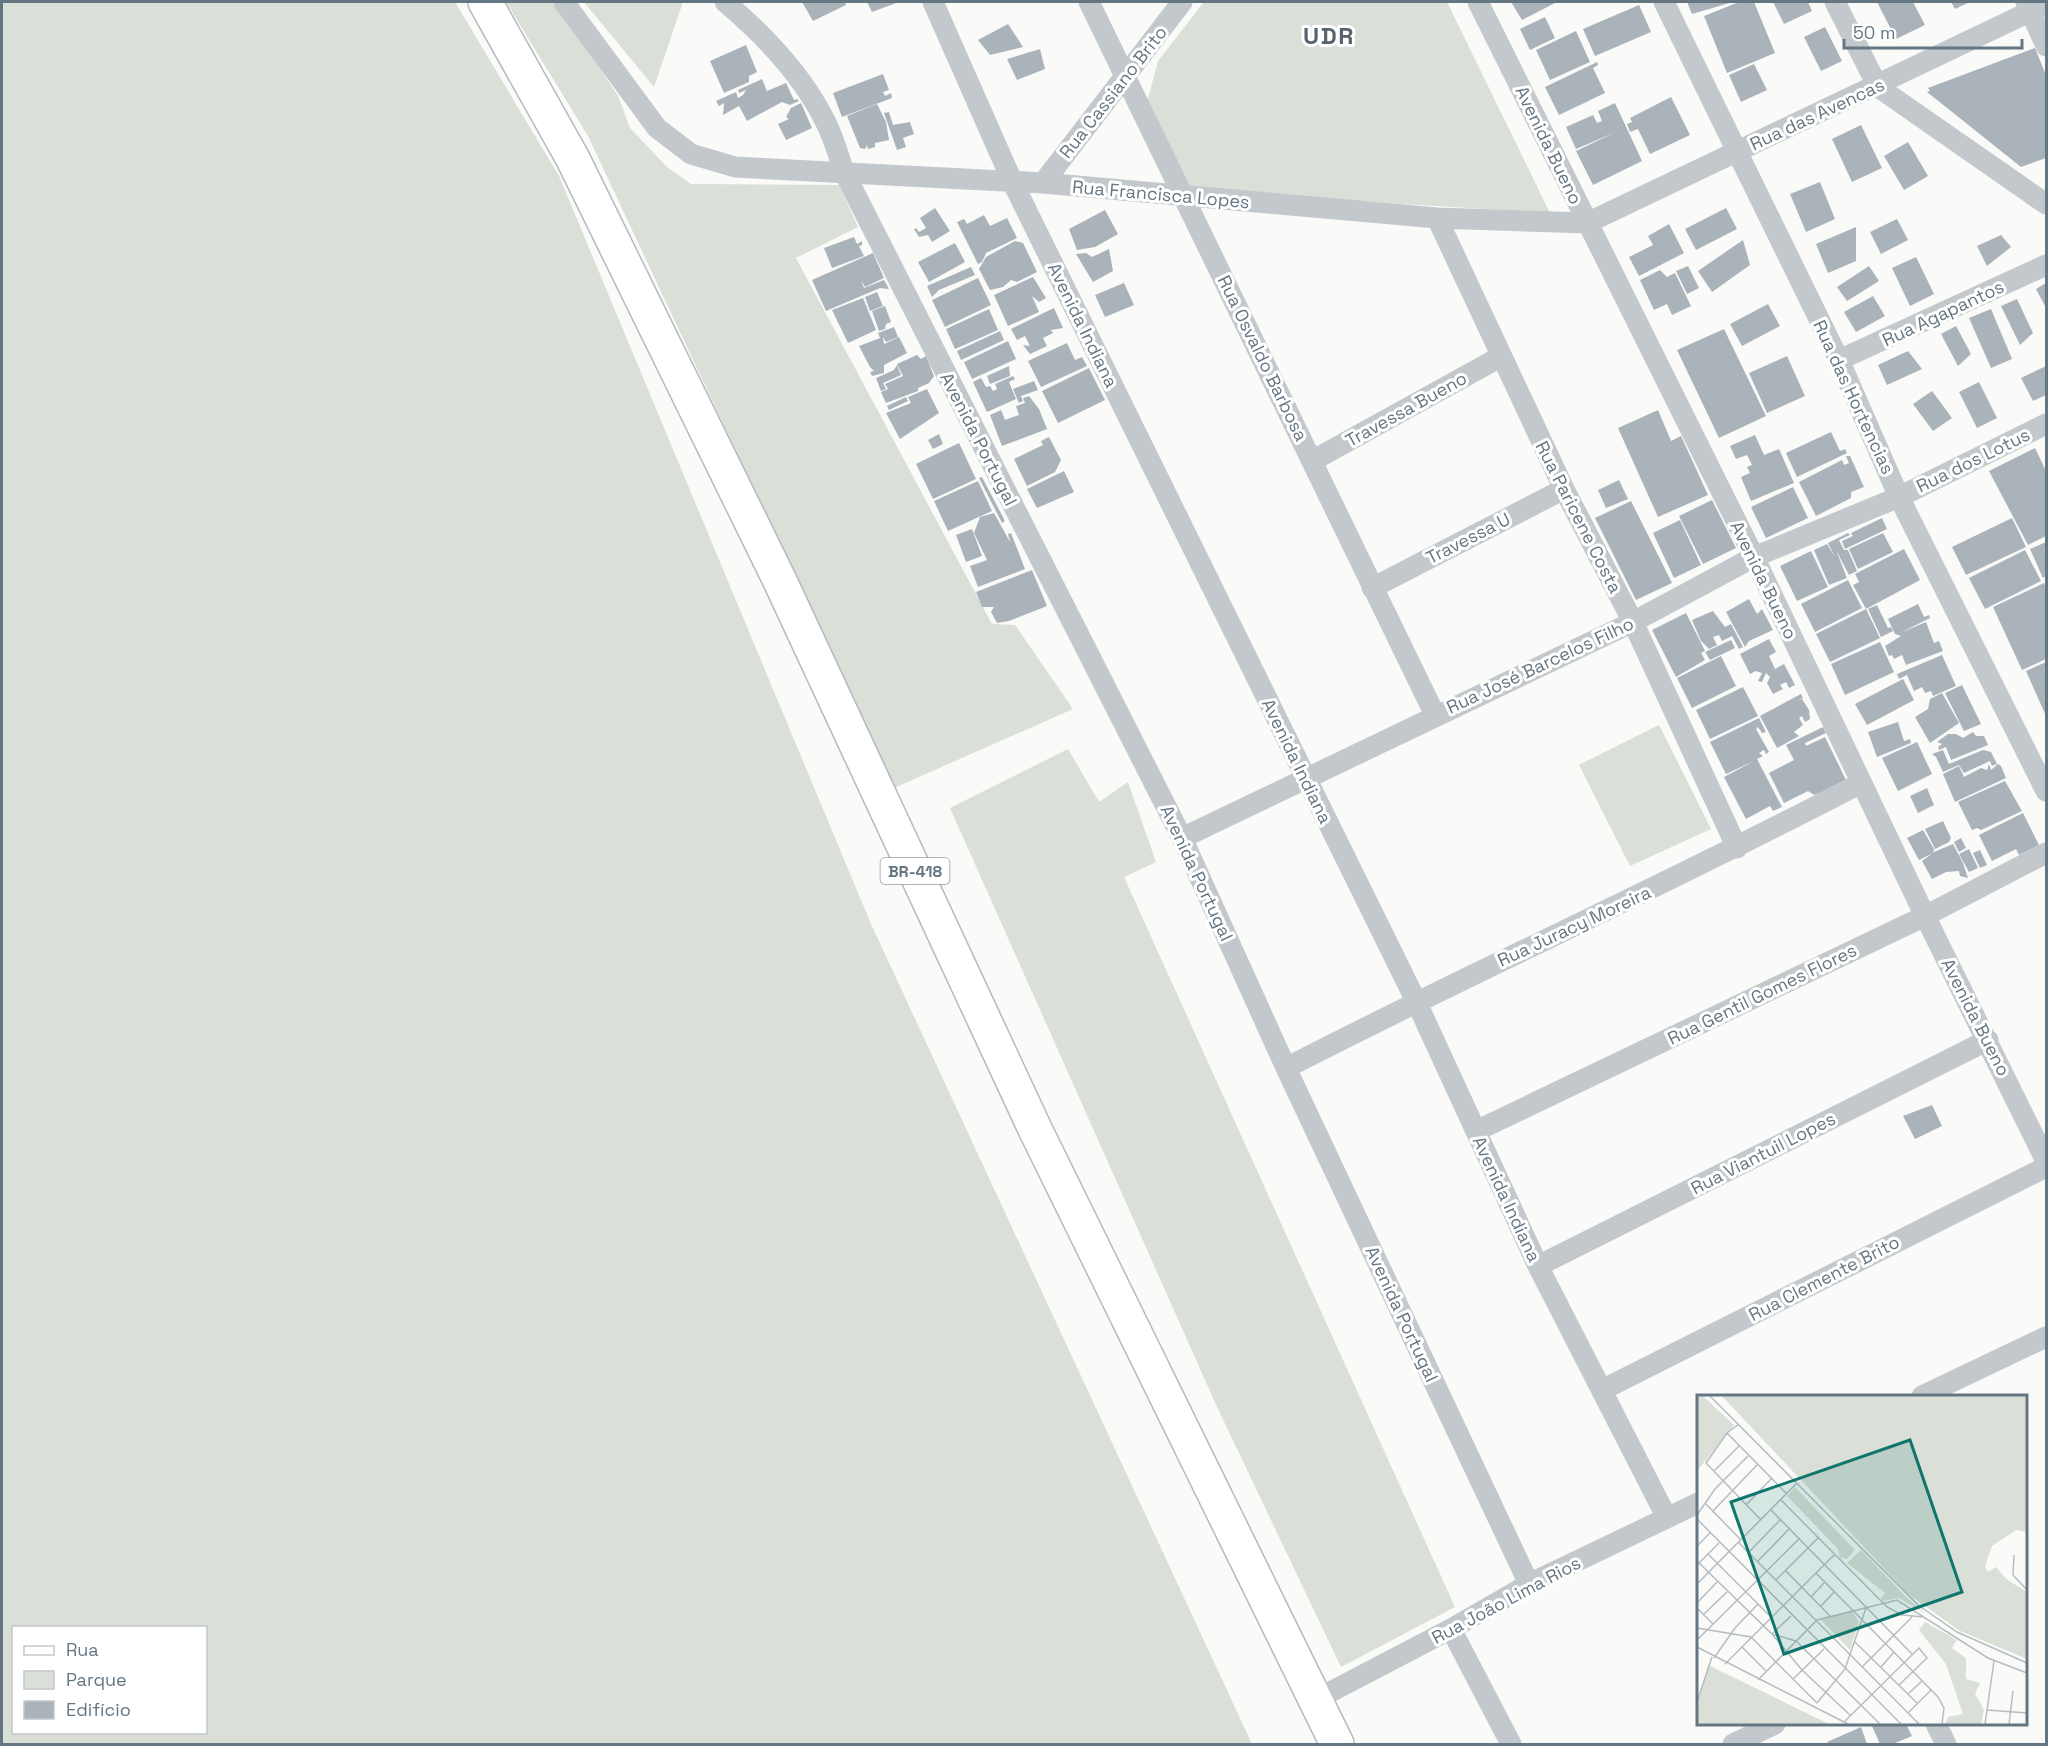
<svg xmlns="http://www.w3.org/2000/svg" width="2048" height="1746" viewBox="0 0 2048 1746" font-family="'Space Grotesk',sans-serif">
<rect width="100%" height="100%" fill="#fafaf8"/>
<!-- green -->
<path fill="#dadfd7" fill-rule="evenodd" d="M2,2H455L559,176L871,924L1252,1744H2ZM14,1628H206V1732H14Z
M506,2H552L586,47L618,96L630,128L667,167L691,184L839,185L858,227L796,258L992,624L1015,625L1073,709L894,788L588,136Z
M584,2H683L654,87Z
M1204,2H1447L1550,213L1194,191L1180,178L1147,103L1158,61Z
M1659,725L1711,829L1630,866L1579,765Z
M1068,749L1099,802L1128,782L1156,862L1124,877L1455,1607L1341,1667L1218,1409L950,808Z"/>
<!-- building -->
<path fill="#aab3b9" d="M802,2H845L846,5L813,21Z
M867,2H899L872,12Z
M1511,2H1557L1522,20Z
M1687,2H1733L1692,14Z
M1739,2H1754L1775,53L1727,73L1704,16Z
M1773,2H1808L1812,11L1784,24Z
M1877,2H1913L1925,25L1896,39Z
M1951,2H1970L1955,9Z
M1639,5L1651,32L1595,56L1583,29Z
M1545,17L1555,38L1530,50L1520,29Z
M1008,24L1023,47L990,55L978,40Z
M1825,27L1842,61L1821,71L1804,37Z
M1576,31L1590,62L1550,80L1536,50Z
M746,45L757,72L749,76V82L724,93L710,61Z
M2035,48L2046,75V158L2021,167L1927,92L1930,91L1928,88Z
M1040,49L1045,69L1017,80L1007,59Z
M1597,62L1598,65L1593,68L1605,93L1559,115L1545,87Z
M1754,64L1767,90L1741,102L1729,75Z
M883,74L889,90L883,92L885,96L891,93L892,98L842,117L833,93Z
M762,79L767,91L786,83L794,100L797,99L799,101L790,105L782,102L747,121L739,106L723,115L724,103L719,106L716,101L736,92L738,98L743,95L746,90L739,93L738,90Z
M1671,97L1690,135L1650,154L1638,129L1630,132L1627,124L1632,122L1630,118Z
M801,103L812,128L786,140L778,124L789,119L786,117L791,108Z
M1615,103L1642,161L1593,185L1576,151L1616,132L1576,149L1566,127L1593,115L1597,123L1602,121L1598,111Z
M877,104L886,122L889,140L875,143V147L868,149L867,145L865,149L860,148L847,116Z
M889,112L893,125L910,122L914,134L903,138L906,147L897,150L884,113Z
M1861,125L1882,168L1852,182L1832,139Z
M1908,142L1928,176L1904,190L1884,156Z
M1820,182L1835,219L1806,232L1790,194Z
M935,208L950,231L932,242L928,235L919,237L914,229L916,228L919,232L926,228L920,218Z
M1726,208L1737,229L1696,250L1685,229Z
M1105,210L1118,234L1095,247L1077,250L1069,229Z
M984,215L990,226L1007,218L1017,238L986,253L982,262L978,264L957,222L964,219L967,224Z
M1897,219L1908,240L1881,254L1870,232Z
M1669,224L1684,253L1639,276L1629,257L1653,245L1648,236Z
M1856,227V261L1828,273L1816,244Z
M2001,235L2011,247L1987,266L1977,246Z
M854,237L857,244L862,241V245L859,246L864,256L832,268L824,248Z
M1743,240L1750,265L1712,292L1698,271Z
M1015,241L1023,243L1037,272L1017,282L1011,280L1003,287L990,290L979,269L986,257Z
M955,243L965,262L929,282L918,262Z
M1109,249L1113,271L1093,282L1076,254L1086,253L1092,257Z
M873,253L884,278L865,287L861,280L864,288L884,280L889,289L880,288L826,311L812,280Z
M1916,257L1934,294L1910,306L1892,268Z
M1688,266L1699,288L1687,294L1676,271Z
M1869,266L1879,281L1847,301L1837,287Z
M971,267L975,275L939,290L932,297L927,286Z
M1660,270L1667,277L1675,273L1691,306L1672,315L1667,304L1654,310L1640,280Z
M1033,277L1046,298L1039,302L1032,296L1039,312L1008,326L994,295Z
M978,278L991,305L945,327L932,300Z
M1124,283L1134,305L1105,317L1095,295Z
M2046,283V308L2036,289Z
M877,292L883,306L870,311L865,297Z
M1873,296L1885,316L1856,332L1844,312Z
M863,298L876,330L848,343L832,310Z
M2017,299L2033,333L2020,345L2001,306Z
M1768,304L1780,326L1742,346L1730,324Z
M885,306L891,322L886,324L885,329L879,331L872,311Z
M1054,308L1063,328L1051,330L1053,333L1043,338L1047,346L1030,354L1023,345L1030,346L1025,336L1017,340L1011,329Z
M989,309L998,330L955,349L946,329Z
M1991,309L2012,359L1991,368L1969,318Z
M1956,326L1971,354L1958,366L1941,334Z
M894,327L898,337L886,342L883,337L884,344L899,337L907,353L884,365V373L872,376L870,372L874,371L870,367L859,346L880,338L878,333Z
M1724,329L1766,416L1719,438L1677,350Z
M1000,331L1004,340L961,360L957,351Z
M1008,341L1016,359L972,379L964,362Z
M1067,343L1075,360L1082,357L1087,366L1041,387L1028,361Z
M1908,351L1922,369L1887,385L1878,365Z
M917,355L921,359L926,356L934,376L929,383L918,388V391L886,403L881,392L888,389L885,384L903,376L897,364Z
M1787,356L1805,396L1767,413L1749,373Z
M897,365L901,375L883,383L886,389L881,391L876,378L894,370Z
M1009,366L1010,376L990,384L987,376Z
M2046,366V395L2033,401L2021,378Z
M1089,368L1105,400L1058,423L1042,391Z
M1013,376L1015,379L1009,382L1016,399L987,412L973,382L981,378L986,387L990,386L993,391L997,389L995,384Z
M1034,381L1038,390L1021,396L1023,401L1019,403L1013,389Z
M1979,382L1997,418L1977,428L1959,392Z
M927,389L939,413L900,439L886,413L911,403L908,397Z
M1932,391L1952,418L1933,431L1913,404Z
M1029,396L1039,409L1047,429L1002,446L990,415L1001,410L1005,420L1019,415L1016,406L1025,403L1023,398Z
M906,397L908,401L889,410L887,406Z
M1658,410L1671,441L1681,436L1708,495L1658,517L1618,428Z
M1831,432L1840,451L1845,449L1847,453L1797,477L1786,453Z
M939,434L943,444L933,449L928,440Z
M1755,435L1764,455L1779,449L1794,483L1751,501L1741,477L1750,473L1747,467L1752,465L1747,455L1736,459L1730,446Z
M1049,437L1061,460L1055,472L1027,486L1014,459L1043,445L1041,441Z
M959,443L976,479L933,499L916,464Z
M2035,448L2046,471V536L2028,545L1989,471Z
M1846,456H1850L1864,487L1851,492V498L1816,516L1799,482L1842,460L1844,465L1849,463Z
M1064,471L1074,492L1037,508L1027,489Z
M982,477L1005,521L1002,523L979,478Z
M1619,480L1628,499L1606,508L1598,490Z
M978,481L992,511L948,531L934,501Z
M1793,487L1808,518L1766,538L1751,507Z
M1712,500L1736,548L1703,564L1679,516Z
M1631,501L1672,583L1636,600L1595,518Z
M994,513L1010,542L1008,534L1011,533L1025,569L978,587L970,566L987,560L974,533L980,517Z
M1882,518L1887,529L1845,549L1842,541L1853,536L1851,533Z
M2012,518L2026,547L1966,575L1952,547Z
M1680,520L1701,565L1674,578L1653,533Z
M972,529L982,556L966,562L956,535Z
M1848,533L1850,535L1839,540L1844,550H1848L1857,571L1849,575L1836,550L1847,578L1829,585L1814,550L1827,544L1835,557L1828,543Z
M1883,533L1893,552L1858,569L1849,549Z
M2046,542V576L2043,578L2030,549Z
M1904,549L1920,580L1866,609L1853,585L1859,582L1855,574Z
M2025,550L2041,581L1985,609L1969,578Z
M1811,551L1828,587L1797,601L1780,566Z
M1032,570L1047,606L1009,621L997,623L991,612L994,607H982L976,592Z
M1848,580L1862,608L1815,632L1801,604Z
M2044,583L2046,588V659L2022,670L1993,607Z
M1749,599L1757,614L1762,609L1773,630L1749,641L1745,647L1726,612Z
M1918,604L1924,617L1929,615L1930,618L1900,633L1926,622L1934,643L1939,641L1943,651L1906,665L1902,655L1894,659L1892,655L1889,656L1885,646L1901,636L1895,634L1888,619Z
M1877,605L1888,628L1891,627L1893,631L1881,637L1868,609Z
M1866,609L1880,638L1830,662L1816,634Z
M1713,611L1725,627L1731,624L1743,647L1739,649L1732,636L1722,641L1719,635L1713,637L1717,645L1709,649L1701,641L1692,620Z
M1686,613L1705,651L1701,653L1705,660L1676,677L1652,630Z
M1769,639L1776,652L1769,656L1775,669L1784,664L1795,685L1789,688L1786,682L1780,685L1783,689L1773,694L1767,683L1770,677L1766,673L1762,682L1758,681L1762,673L1756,671L1750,674L1740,654Z
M1731,640L1735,648L1710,660L1705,652Z
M1880,642L1894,672L1845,695L1831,664Z
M1942,655L1956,686L1933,696L1931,691L1925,693L1922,687L1914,691L1907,675L1899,679L1897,674Z
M1721,656L1736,686L1692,708L1677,678Z
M2046,662V716L2026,671Z
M1903,679L1914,700L1867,725L1855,704Z
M1962,685L1981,724L1964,731L1945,693Z
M1743,687L1758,716L1710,739L1696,710Z
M1942,693L1959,723L1930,743L1915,717L1928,709L1930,699Z
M1801,694L1803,698L1795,702L1802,699L1809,710L1810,719L1805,722L1802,716L1799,718L1803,725L1794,732L1799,736L1777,748L1760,716Z
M1759,718L1766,732L1762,733L1758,727L1756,729L1769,752L1766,754L1764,750L1759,753L1763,756L1757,759L1782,807L1773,811L1770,806L1746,819L1724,777L1754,761L1726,774L1710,742Z
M1898,722L1904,741L1910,739L1911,743L1877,757L1868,732Z
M1823,727L1826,733L1805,743L1806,746L1825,737L1848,784L1814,795L1808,791L1784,803L1769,773L1794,760L1786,745Z
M1973,732L1976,736H1984L1988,745L1951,760L1946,747L1939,750L1938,747L1942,744L1937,742L1948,734H1956L1963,738Z
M1917,742L1932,774L1898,791L1882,758Z
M1943,750L1949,764L1983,750L1991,752L1997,764L1992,766L1990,761L1964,773L1959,765L1943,772L1936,757L1932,754Z
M1989,764L1991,770L1998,764L2001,766L2006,778L1955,802L1943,774L1959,766L1964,777L1981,768L1987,770Z
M2005,781L2022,811L1981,830L1977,828L1972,830L1958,802Z
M1927,788L1934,805L1918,813L1910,796Z
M2023,813L2039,845L2019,855L2016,849L1992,861L1979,835Z
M1943,821L1951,838L1949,842L1935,849L1925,829Z
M1923,830L1934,849L1933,853L1919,860L1907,838Z
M1961,838L1966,848L1959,852L1954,842Z
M1953,844L1963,863L1968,878L1960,876L1959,871L1946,872L1932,879L1922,861L1934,852Z
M1969,849L1978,868L1969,872L1959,854Z
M1980,850L1987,865L1980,868L1973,853Z
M1932,1105L1942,1126L1915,1139L1903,1116Z
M1871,1724H1906L1912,1736L1893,1744H1880Z
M1861,1727L1867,1744H1828L1827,1742Z"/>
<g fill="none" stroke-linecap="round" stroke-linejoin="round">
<!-- primary casing -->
<g stroke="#b5babe" stroke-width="36">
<path id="primary" d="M485,2L573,159L780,581L1035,1129L1337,1744"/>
</g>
<!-- street -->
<path stroke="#c3c8cc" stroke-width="21" d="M564,2L657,128L691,154L735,167L1043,183L1437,218L1587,223L2046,4
M725,2C764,35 801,73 824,119C833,135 838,154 844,172L1182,838L1286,1068L1529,1584
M933,2L1012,181L1416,1001L1538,1266L1667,1518
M1089,2L1435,715
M1478,2L1754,557L1925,916L2046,1161
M1664,2L1839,360L1899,497L2046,791
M1835,2L1878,87L2046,204
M2026,2L2046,46
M1043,183L1182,2
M1437,218L1564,489L1633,622L1737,848
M1839,360L2046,265
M1312,461L1500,357
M1372,588L1564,489
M1182,838L1633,622L1754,557L1899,497L2046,424
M1286,1068C1476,970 1671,883 1861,783
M1476,1131L1925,916L2046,853
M1538,1266L1988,1040
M1602,1390L2046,1167
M1922,1396L2046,1337
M1451,1629L1511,1744
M1315,1700L1451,1629L1529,1584L1698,1503
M1936,1724L1946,1744
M1733,1744L1775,1724"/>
<!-- primary -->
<use href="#primary" stroke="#fff" stroke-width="33"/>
</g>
<g text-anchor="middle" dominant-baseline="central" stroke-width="6" stroke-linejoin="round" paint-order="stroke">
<!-- shield labels -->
<rect fill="#fff" stroke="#939fa8" stroke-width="1.5" x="880.5" y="858" width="69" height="26" rx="4.5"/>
<g font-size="16" font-weight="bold" fill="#657683">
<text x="915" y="871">BR-418</text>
</g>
<!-- street labels -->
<g font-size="18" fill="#657683" stroke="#fff">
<text transform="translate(1113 92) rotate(-52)">Rua Cassiano Brito</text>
<text transform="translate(1817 114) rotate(-25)">Rua das Avencas</text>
<text transform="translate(1549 145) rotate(64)">Avenida Bueno</text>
<text transform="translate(1161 194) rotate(5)">Rua Francisca Lopes</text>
<text transform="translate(1943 313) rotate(-25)">Rua Agapantos</text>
<text transform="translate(1083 325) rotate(64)">Avenida Indiana</text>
<text transform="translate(1263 358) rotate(64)">Rua Osvaldo Barbosa</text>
<text transform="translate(1854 397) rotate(65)">Rua das Hortencias</text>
<text transform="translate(1406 409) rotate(-29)">Travessa Bueno</text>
<text transform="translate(979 439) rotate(63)">Avenida Portugal</text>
<text transform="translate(1973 460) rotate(-26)">Rua dos Lotus</text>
<text transform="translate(1579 517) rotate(63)">Rua Paricene Costa</text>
<text transform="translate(1468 538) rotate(-27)">Travessa U</text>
<text transform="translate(1764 580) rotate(64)">Avenida Bueno</text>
<text transform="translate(1540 665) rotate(-25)">Rua José Barcelos Filho</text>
<text transform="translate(1297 761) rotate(64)">Avenida Indiana</text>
<text transform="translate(1197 873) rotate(65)">Avenida Portugal</text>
<text transform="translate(1574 926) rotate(-25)">Rua Juracy Moreira</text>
<text transform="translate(1762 994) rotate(-26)">Rua Gentil Gomes Flores</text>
<text transform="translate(1976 1017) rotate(63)">Avenida Bueno</text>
<text transform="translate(1763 1153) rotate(-27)">Rua Viantuil Lopes</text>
<text transform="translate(1507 1199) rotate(65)">Avenida Indiana</text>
<text transform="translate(1824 1278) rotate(-27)">Rua Clemente Brito</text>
<text transform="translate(1402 1314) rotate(65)">Avenida Portugal</text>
<text transform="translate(1506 1600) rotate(-28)">Rua João Lima Rios</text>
</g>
<!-- district labels -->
<g font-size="24" font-weight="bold" letter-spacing="1.5" fill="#57646e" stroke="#fff">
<text x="1329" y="35">UDR</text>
</g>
</g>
<!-- overview -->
<g transform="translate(1697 1395)">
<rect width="330" height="330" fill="#fafaf8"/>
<path d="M0,1H6L37,30L0,76ZM25,1H330V137L319,135L295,151L288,171L291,177L299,172L309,184L330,197V264L263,236L211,199ZM98,92L158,155L150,164L143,163L141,154L90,101ZM164,155L210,203L229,219L202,203L186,206L184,203L188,198L150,168ZM155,216L162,227L153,255L124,225ZM228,227L260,245L255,253L269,263V284L283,288L278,299L287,315L284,329H248L251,322L266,319L249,269L222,235ZM11,270L132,329H0V311Z" fill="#dadfd7"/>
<path fill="none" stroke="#b5bdc2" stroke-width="1.5" d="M13,1L221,210L260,237L330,268M42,29L30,38L9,68L64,125M30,38L90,99M17,76L42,51M84,105L190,212L205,220L227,222M8,108L44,145M49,110L74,84M74,115L215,259M15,117L60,70M0,120L18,94L51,61M0,124L204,329M41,147L222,329M0,151L13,138M52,157L84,124M11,159L73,221M317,160L316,180L330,195M0,166L75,239L99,246L183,329M61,166L93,133M0,170L22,148M88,175L133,221M119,178L241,302L247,313L245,329M79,185L121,143M0,189L99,89M114,202L127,188M0,208L20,187M124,211L137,197M0,213L16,229M7,219L30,197M0,233L54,242L120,308M75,239L105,275L153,320M75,239L94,221M0,245L103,143M158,247L221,309M0,252L151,329M45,252L69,276M17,263L38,233L61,209M28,269L137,160M165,272L215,222M184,272L197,257M96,284L127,254M61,285L120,225L200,205L291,263L330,278M211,299L225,286M0,307L15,262M120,308L148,274L169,213M290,315L330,318M211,318L234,295M147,327L222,253L230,263L202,290M288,329L297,266M312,329L316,296"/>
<path fill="#0f766e" fill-opacity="0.15" stroke="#0f766e" stroke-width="3" d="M213,45L265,197L87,259L34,107Z"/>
<rect width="330" height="330" fill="none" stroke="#657683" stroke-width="3"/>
</g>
<!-- border -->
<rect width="2048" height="1746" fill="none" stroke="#657683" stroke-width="6"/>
<!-- legend -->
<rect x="12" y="1626" width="195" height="108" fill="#ffffff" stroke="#c1c8cd" stroke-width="1.5"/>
<rect x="24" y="1646" width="30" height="9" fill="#ffffff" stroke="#c1c8cd" stroke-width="1.5"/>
<text x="66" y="1656" font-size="18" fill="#657683">Rua</text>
<rect x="24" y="1671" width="30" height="18" fill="#dadfd7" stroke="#c1c8cd" stroke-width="1.5"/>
<text x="66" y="1686" font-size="18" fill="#657683">Parque</text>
<rect x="24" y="1701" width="30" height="18" fill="#aab3b9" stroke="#c1c8cd" stroke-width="1.5"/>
<text x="66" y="1716" font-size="18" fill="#657683">Edifício</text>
<!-- scale -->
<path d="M1844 39v9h178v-9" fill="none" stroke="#657683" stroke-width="3"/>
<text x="1853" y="39" font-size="18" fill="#657683" stroke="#ffffff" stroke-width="4.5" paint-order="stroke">50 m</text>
</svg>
